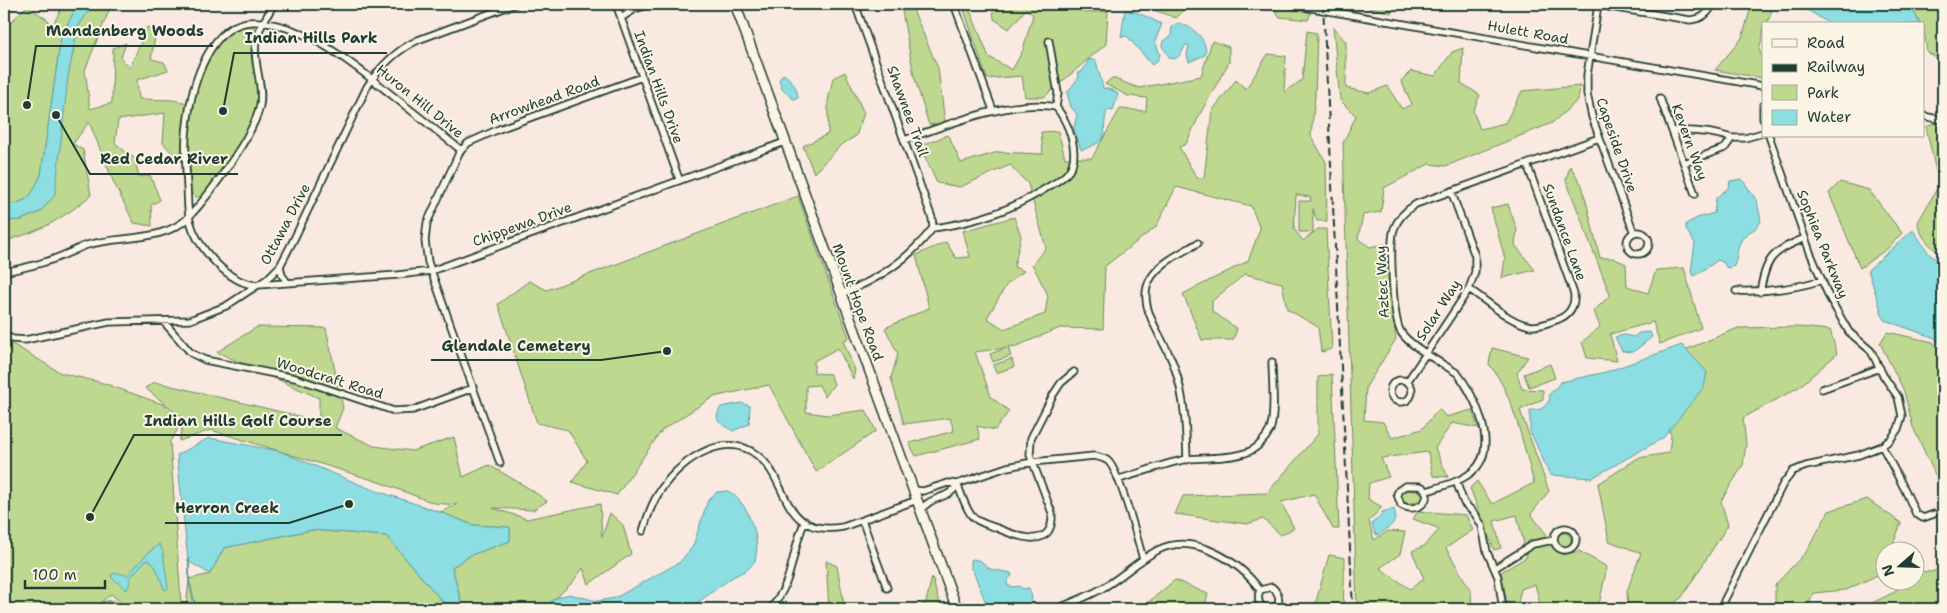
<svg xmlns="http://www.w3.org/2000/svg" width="1947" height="613" viewBox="0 0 1947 613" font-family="'Shantell Sans',sans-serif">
<rect width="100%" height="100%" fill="#fae9e0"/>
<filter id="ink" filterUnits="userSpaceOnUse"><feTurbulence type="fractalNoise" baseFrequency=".02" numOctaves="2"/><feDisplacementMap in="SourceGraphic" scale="10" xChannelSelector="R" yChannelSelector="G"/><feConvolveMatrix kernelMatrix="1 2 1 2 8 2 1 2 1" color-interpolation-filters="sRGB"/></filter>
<g filter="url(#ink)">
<!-- green -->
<path fill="#bed88f" stroke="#6e8a62" d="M64,4H78L61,37L41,175C31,196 29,203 4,205V23L8,25L27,6L48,20L50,30Z
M93,4H114L110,8L85,70L90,109L112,103L113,48L126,43L121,58L130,68L147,27L156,32L151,59L164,62L168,70L137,80L139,99L172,100L189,103L183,152L174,155L163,143L165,113L118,120L115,143L135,159L139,177L150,175L160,200L151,205L152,226L134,223L114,183L89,122L73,144L83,150L91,195C67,216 42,231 11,239L7,262H4V221L21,220L40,212L78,27Z
M992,4H1081L1084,13L1108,11L1106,44L1044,97H1025L1022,76L987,79L964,10L969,8L989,57L1012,70L1023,50L1033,15L1026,9L1009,29L994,19Z
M1138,4H1191L1176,18Z
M1270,4H1283L1282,6L1311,13L1308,20L1280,17Z
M1357,4H1392L1391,13Z
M1752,4H1776L1773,7L1767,24H1763V36L1759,49L1763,61V78L1715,70L1742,38Z
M1910,4H1932L1937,12L1943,16V61L1927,52L1923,24H1920Z
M913,10L938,68L945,123L929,125L914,76L902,11Z
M252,25L256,30C248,58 260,74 257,99C252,134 224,165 205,193L202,196L196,197L191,193C190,177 189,160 189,143C190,112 201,58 224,36C232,29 242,26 252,25Z
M1333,27L1346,42V88L1369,93L1387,86L1402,109L1412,104L1401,81L1411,71L1435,76L1452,52L1463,48L1461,83L1480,95L1473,111L1480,129L1505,123L1522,91L1580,86L1578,100L1552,123L1446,166L1429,164L1384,188L1381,212L1363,215L1358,239L1370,247L1385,244L1396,339L1366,387L1364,420L1383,422L1392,438L1422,429L1439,409L1446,417L1472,410L1478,428L1452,423L1435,448L1448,477L1433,476L1428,452L1381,458L1389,477L1369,483L1368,499L1382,507L1369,521L1374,540L1388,531L1405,532L1400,554L1380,568L1410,589L1424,579L1412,551L1424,546L1440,529L1413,519L1418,511L1466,515L1473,530L1446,548L1471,591L1472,609H1357L1343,143L1356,116L1340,100Z
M1307,31L1317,33L1315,96L1311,136L1326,162L1327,221H1317L1313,209V232H1299V201H1311L1310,197L1296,195L1294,229L1303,241L1318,229H1326L1332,349L1321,352L1318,327L1287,309L1282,283L1245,274L1212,301V311L1237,329L1233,340H1202L1183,294L1248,261L1260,229L1251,206L1176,187L1156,227L1105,266L1103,329L1060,328L1017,346L1008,347L1011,356L993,362L990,354L1006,348L975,352L991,397L1009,411L995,430L977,426L980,439L916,456L909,443L954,431L950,418L904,424L891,378L898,354L885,328L929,308L916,255L946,242L956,258L970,257L963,231L1014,217L1021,236L1014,267L1024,271L1007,284L987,318L1004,329L1045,314L1048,295L1032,264L1046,248L1028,184L1010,165L960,187L937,183L920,146L948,135L961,163L998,152L1043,154L1041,132L1058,131L1065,158H1092L1120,109L1146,111L1147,98L1128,96L1105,84L1112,78L1139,88L1201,76L1212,41L1229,47V62L1200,114L1186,144L1179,147L1197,178H1204L1212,111L1236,80L1246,89L1268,54L1286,56L1284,92L1302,80Z
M845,72L864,113L856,136L841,145L814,173L803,146L828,134V101L833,78Z
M1943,120V256C1932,249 1919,236 1918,222L1939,185L1926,127Z
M1570,166L1582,185L1600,258H1613L1626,264L1627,286L1648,293L1656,270L1684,268L1701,328L1660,344L1653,322L1610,334L1617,361L1587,358L1582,342L1600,327L1594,311L1610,295L1566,180Z
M1840,182L1869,190L1902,233L1888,248L1860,268L1829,193Z
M798,196L849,338L843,341L855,370L853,379L838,348L814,361V373L830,374L834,384L825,397L819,385L806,386V412L828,415L866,410L876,431L816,472L769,385L713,397L662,430L617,495L572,482L587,461L568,430L537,423L498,304L529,281L547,290Z
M1508,204L1517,230L1515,245L1535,270L1502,278L1505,259L1491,208Z
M257,327L326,328L343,408L335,428L374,446L412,451L454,437L463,477L489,465L530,489L547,501L533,510L493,508L527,519L600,504L602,537L610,513L623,525L631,554L589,584L583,568L572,583L544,609H456L461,601L452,567L471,555L510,541V527L473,525L440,512L457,505L434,503L376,481L211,430L179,441L184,419L145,388L155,382L319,421V398L217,352Z
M1798,327L1830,330L1837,354L1799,387L1743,418L1746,444L1743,465L1721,501L1728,525L1682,597L1666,609H1628L1627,591L1641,553L1609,541L1598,484L1638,458L1669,453L1671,435L1658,406L1680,352L1738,328Z
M1887,332L1933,342L1943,357V484L1939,483L1913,427L1904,391L1880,343Z
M4,339L61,373L103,383L165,405L178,422L177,431L170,441L181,602L178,609H129L111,594L101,602L113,600L127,609H4Z
M1492,348L1528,357L1517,373L1522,389L1543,390V399L1520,410L1549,491L1531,514L1562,555L1579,551L1607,567L1598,609H1547L1540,604L1535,584L1521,589L1518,602L1531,609H1508L1501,572L1527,557L1517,515L1494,521L1501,548L1494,550L1470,488L1477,481L1492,504L1534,483C1523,445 1514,395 1489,364Z
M1012,359L1014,367L996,373L993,365Z
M1550,364L1555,378L1529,387L1524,374Z
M1332,374L1339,529H1333L1314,494L1281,502L1294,528L1281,535L1263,519L1247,524L1175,514L1183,496L1267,493L1318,434V377Z
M1409,490L1422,492L1424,496L1423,499L1410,504L1404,503L1402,497L1403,493Z
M1867,499L1901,523L1891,550H1884V572L1846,590L1813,593L1807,609H1775V585L1806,552L1829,511Z
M311,530L386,536L449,609H333L319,605L305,609H186L189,579L210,574L224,548Z
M1557 540a7 7 0 1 1 14 0a7 7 0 1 1-14 0Z
M1329,555L1345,558L1343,609H1314Z
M826,561L837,566L845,609H829Z
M1943,568V606L1939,609H1877L1872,603L1895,592L1901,581L1914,580L1915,571L1931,572Z
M932,577L941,609H917L926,602Z
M1175,580L1208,594L1204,609H1140Z"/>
<!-- water -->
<path fill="#8cdee3" stroke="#609e9d" d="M78,4H93L78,27L68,77L55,195L40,212L21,220L4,221V205C29,203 31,196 41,175L61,37Z
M1798,4H1910L1920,24H1830Z
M1125,10L1136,12L1162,24L1155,41L1160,55L1157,61L1152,65L1127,36L1121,37Z
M1178,23C1192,26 1209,40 1205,55L1189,62L1187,55L1189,46L1186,44L1181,54L1175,59L1170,58L1162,46L1163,41L1171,36L1172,26Z
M1089,59L1096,61L1103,88L1112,90L1118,94L1113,111L1107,110C1100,136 1114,139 1081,150L1074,128L1077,114L1071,107L1067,93L1079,77L1078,73L1082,72Z
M783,74C791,78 798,89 798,98L793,99L782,89L779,80Z
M1742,179L1757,201L1761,221C1755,232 1749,230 1743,238C1736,246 1738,257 1734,266L1729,268L1726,267L1723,262L1718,260L1694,276L1691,272L1695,243L1686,230V224L1697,218L1714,213L1716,198L1729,187L1730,181Z
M1913,230L1930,255L1943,263V348L1935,338L1884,320L1868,270Z
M1650,332L1652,337L1633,352L1622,351L1615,337L1624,335L1634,337L1639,333Z
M1682,345L1707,372L1704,387L1663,438L1592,478L1550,475L1530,431V410C1540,411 1545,408 1550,399L1549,395L1561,382L1606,372Z
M742,403L750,406L749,424L733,431C723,424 711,422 721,407Z
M209,438L279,451L371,489L440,512L473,525L510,527V541L471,555L452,567L461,601L456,609H449L386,536L311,530L224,548L210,574L188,561L177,455Z
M728,491L737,497L747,511L755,532L757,547L755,561L748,569L731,578L689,609H544L553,599L569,594L597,601L615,598L680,562L693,546L708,500L717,492Z
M1394,509C1399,524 1388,527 1379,535L1375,534L1372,523L1379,518L1382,512Z
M159,544L163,552L168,588L166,590L164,589C160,579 158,566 148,560L145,561L129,579L130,582L127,590L112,578L111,575C117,572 121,573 127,576L148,553Z
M973,559L981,561L990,569L1011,573L1012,576L1008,579L1007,585L1013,587L1019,586L1023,589L1029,588L1032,597L1030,607L1025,609L988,608L973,571L971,569V560Z"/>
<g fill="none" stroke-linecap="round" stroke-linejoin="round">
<!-- stream -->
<path stroke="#609e9d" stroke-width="2" d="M189,559V581L196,609
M86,609L90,607L102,609"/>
<!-- street casing -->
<g stroke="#1f3d34" stroke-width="9">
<path id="street" d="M616,4L679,179
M855,4L932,218L933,228
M954,4L993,110
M1288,4L1763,86
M1591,4L1690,20C1702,19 1708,14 1713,4
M1598,5L1587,75V94L1592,117L1634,233
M1635,11L1636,4
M621,18L635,9L650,4
M1660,98L1695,194
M1763,106V119
M1923,116L1943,120
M1672,131C1692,130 1713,132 1732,138
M905,140C945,125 1014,98 1056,107
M461,150C438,132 416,114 393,96C356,66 308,26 259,22C209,17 191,88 187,126C184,146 186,167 187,187C188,198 187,210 190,221C197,247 229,285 258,285L398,275L431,271L785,142
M1684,163L1725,148L1732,138H1745L1763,133
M1627 243a11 11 0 1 1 22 0a11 11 0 1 1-22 0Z
M280,266L282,275L287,282
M4,272C24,268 47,263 66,254C74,251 80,247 87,245C121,235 162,243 189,217C209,195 255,134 260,105C264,83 252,63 256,41C258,28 268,15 274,4
M1469,289C1486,300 1512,325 1533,326C1542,326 1550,322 1559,319C1570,314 1575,306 1574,294L1527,164
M1736,291C1766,292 1793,289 1822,280
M1760,292C1767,256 1772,252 1805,238
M841,294C879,279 907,261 933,228C973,223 1014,209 1048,187C1055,183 1064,178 1069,171C1081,153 1068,122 1056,107L1058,93L1049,41
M163,321L191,353L205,360L295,378L394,411L413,410L473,388
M4,335L13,339L25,340L109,322L190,320L226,306L267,279L280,266L294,239L367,87C379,68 397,50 418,40L515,4
M1390 391a11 11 0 1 1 22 0a11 11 0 1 1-22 0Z
M1407,382L1469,289L1475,272V256L1451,191
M1822,389L1880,368
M1882,446L1905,490L1916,514L1923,518L1934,514
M1187,460C1186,428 1185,399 1175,369C1168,344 1140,313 1147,287C1152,266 1181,253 1198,243
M500,463L428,262L425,241L427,223L459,153L468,143L499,129L642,77
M1119,479C1141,473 1165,463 1188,459C1207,457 1228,459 1245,453C1256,450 1265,440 1270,430C1276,415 1272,379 1272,362
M1456,481L1464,503L1475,514L1482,526L1487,552L1498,577L1503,609
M957,484C962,494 965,508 972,516C978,523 989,525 997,528C1018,537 1054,551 1052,513L1030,455L1031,438L1053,395L1061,383L1074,372
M1405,486H1420L1424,488L1427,496C1424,508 1411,511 1401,505L1397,494L1399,490Z
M914,490L923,491L948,483L957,484L1007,467L1033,462L1094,456C1099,457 1105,458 1108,461C1120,472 1138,541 1143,559
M1427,491C1442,486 1461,482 1473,471C1500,448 1475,395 1457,373C1443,364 1408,345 1401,332C1393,320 1389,244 1394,229C1398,218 1406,210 1416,204L1599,138
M921,511C929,495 951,500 957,484
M862,520L887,588
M1554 539a11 11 0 1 1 22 0a11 11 0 1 1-22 0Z
M643,531C647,519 650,507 657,496C675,464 722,428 757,455C790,480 780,538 843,527L917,500
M1495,568L1533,544L1554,540
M1260,590L1272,587C1278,592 1280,597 1278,605L1271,609
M1260,590C1257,597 1258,606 1266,609
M770,609C795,581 790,553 805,521
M1056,609C1071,603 1087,597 1101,589C1121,578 1137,561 1158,550C1194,532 1239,561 1260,590
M1723,609L1724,601L1783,484L1793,471L1806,466L1859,455L1882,446L1891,439L1898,429L1902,416L1898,397L1883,375L1871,351L1849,332L1829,297L1810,252L1769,136"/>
</g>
<!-- secondary casing -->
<g stroke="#1f3d34" stroke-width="12">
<path id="secondary" d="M735,4L957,609"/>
</g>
<!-- street -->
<use href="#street" stroke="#fcf5e5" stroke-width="5.5"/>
<!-- secondary -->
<use href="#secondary" stroke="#fcf5e5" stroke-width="9"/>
<!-- rail -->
<path stroke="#1f3d34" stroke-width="2" stroke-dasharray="8 4" stroke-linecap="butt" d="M1323,4L1353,609"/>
</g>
</g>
<g text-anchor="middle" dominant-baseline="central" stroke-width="4" stroke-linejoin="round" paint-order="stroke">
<!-- street labels -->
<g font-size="14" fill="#1f3d34" stroke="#fcf5e5">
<text transform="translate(1528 32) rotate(10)">Hulett Road</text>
<text transform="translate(659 87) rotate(70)">Indian Hills Drive</text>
<text transform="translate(544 100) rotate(-20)">Arrowhead Road</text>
<text transform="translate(420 101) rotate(39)">Huron Hill Drive</text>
<text transform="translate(908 111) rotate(70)">Shawnee Trail</text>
<text transform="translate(1690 142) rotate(70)">Kevern Way</text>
<text transform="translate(1617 145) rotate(71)">Capeside Drive</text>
<text transform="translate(285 224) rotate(-62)">Ottawa Drive</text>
<text transform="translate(522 224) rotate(-20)">Chippewa Drive</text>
<text transform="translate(1565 232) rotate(70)">Sundance Lane</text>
<text transform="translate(1823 244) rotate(68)">Sophiea Parkway</text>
<text transform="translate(1382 282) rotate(-93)">Aztec Way</text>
<text transform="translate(858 302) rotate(70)">Mount Hope Road</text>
<text transform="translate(1438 310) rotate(-57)">Solar Way</text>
<text transform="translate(330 378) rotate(17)">Woodcraft Road</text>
</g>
</g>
<!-- callouts -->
<path fill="none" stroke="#1f3d34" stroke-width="2" d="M27 105L36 46H213M223 111L234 53H387M56 115L90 174H238M667 351L601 360H431M90 517L134 435H342M349 504L289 523H165"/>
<g fill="#1f3d34" stroke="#fcf5e5" stroke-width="2">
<circle cx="27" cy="105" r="5"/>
<circle cx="223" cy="111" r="5"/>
<circle cx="56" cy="115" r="5"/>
<circle cx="667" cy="351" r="5"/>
<circle cx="90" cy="517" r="5"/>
<circle cx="349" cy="504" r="5"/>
</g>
<g font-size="15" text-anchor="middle" font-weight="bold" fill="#1f3d34" stroke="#fcf5e5" stroke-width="4" stroke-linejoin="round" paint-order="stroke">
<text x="125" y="36">Mandenberg Woods</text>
<text x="311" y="43">Indian Hills Park</text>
<text x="164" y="164">Red Cedar River</text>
<text x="516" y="351">Glendale Cemetery</text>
<text x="238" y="426">Indian Hills Golf Course</text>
<text x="227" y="513">Herron Creek</text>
</g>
<!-- margin -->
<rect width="1947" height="613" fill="none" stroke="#fcf5e5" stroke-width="20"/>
<rect x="10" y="10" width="1927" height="593" fill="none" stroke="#1f3d34" stroke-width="2" filter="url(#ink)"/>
<!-- legend -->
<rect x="1762" y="22" width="162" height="115" fill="#fcf5e5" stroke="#a4ab9e"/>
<rect x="1772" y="39" width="25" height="8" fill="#fcf5e5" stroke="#a4ab9e"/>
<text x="1807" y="48" font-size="15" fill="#1f3d34">Road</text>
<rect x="1772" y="64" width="25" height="8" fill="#1f3d34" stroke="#a4ab9e"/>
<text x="1807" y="72" font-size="15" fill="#1f3d34">Railway</text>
<rect x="1772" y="85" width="25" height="15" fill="#bed88f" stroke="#a4ab9e"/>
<text x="1807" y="98" font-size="15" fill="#1f3d34">Park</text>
<rect x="1772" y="110" width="25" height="15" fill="#8cdee3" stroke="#a4ab9e"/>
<text x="1807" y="122" font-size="15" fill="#1f3d34">Water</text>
<!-- north arrow -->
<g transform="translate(1900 566) rotate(250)"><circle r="24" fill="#fcf5e5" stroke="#a4ab9e"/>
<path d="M0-4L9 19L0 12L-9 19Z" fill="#1f3d34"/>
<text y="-8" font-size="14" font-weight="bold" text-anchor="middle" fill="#1f3d34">N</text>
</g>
<!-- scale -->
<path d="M25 580v8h80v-8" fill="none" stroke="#1f3d34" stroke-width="2.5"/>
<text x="32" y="580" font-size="15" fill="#1f3d34" stroke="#fcf5e5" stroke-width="4" paint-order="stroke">100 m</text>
</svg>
